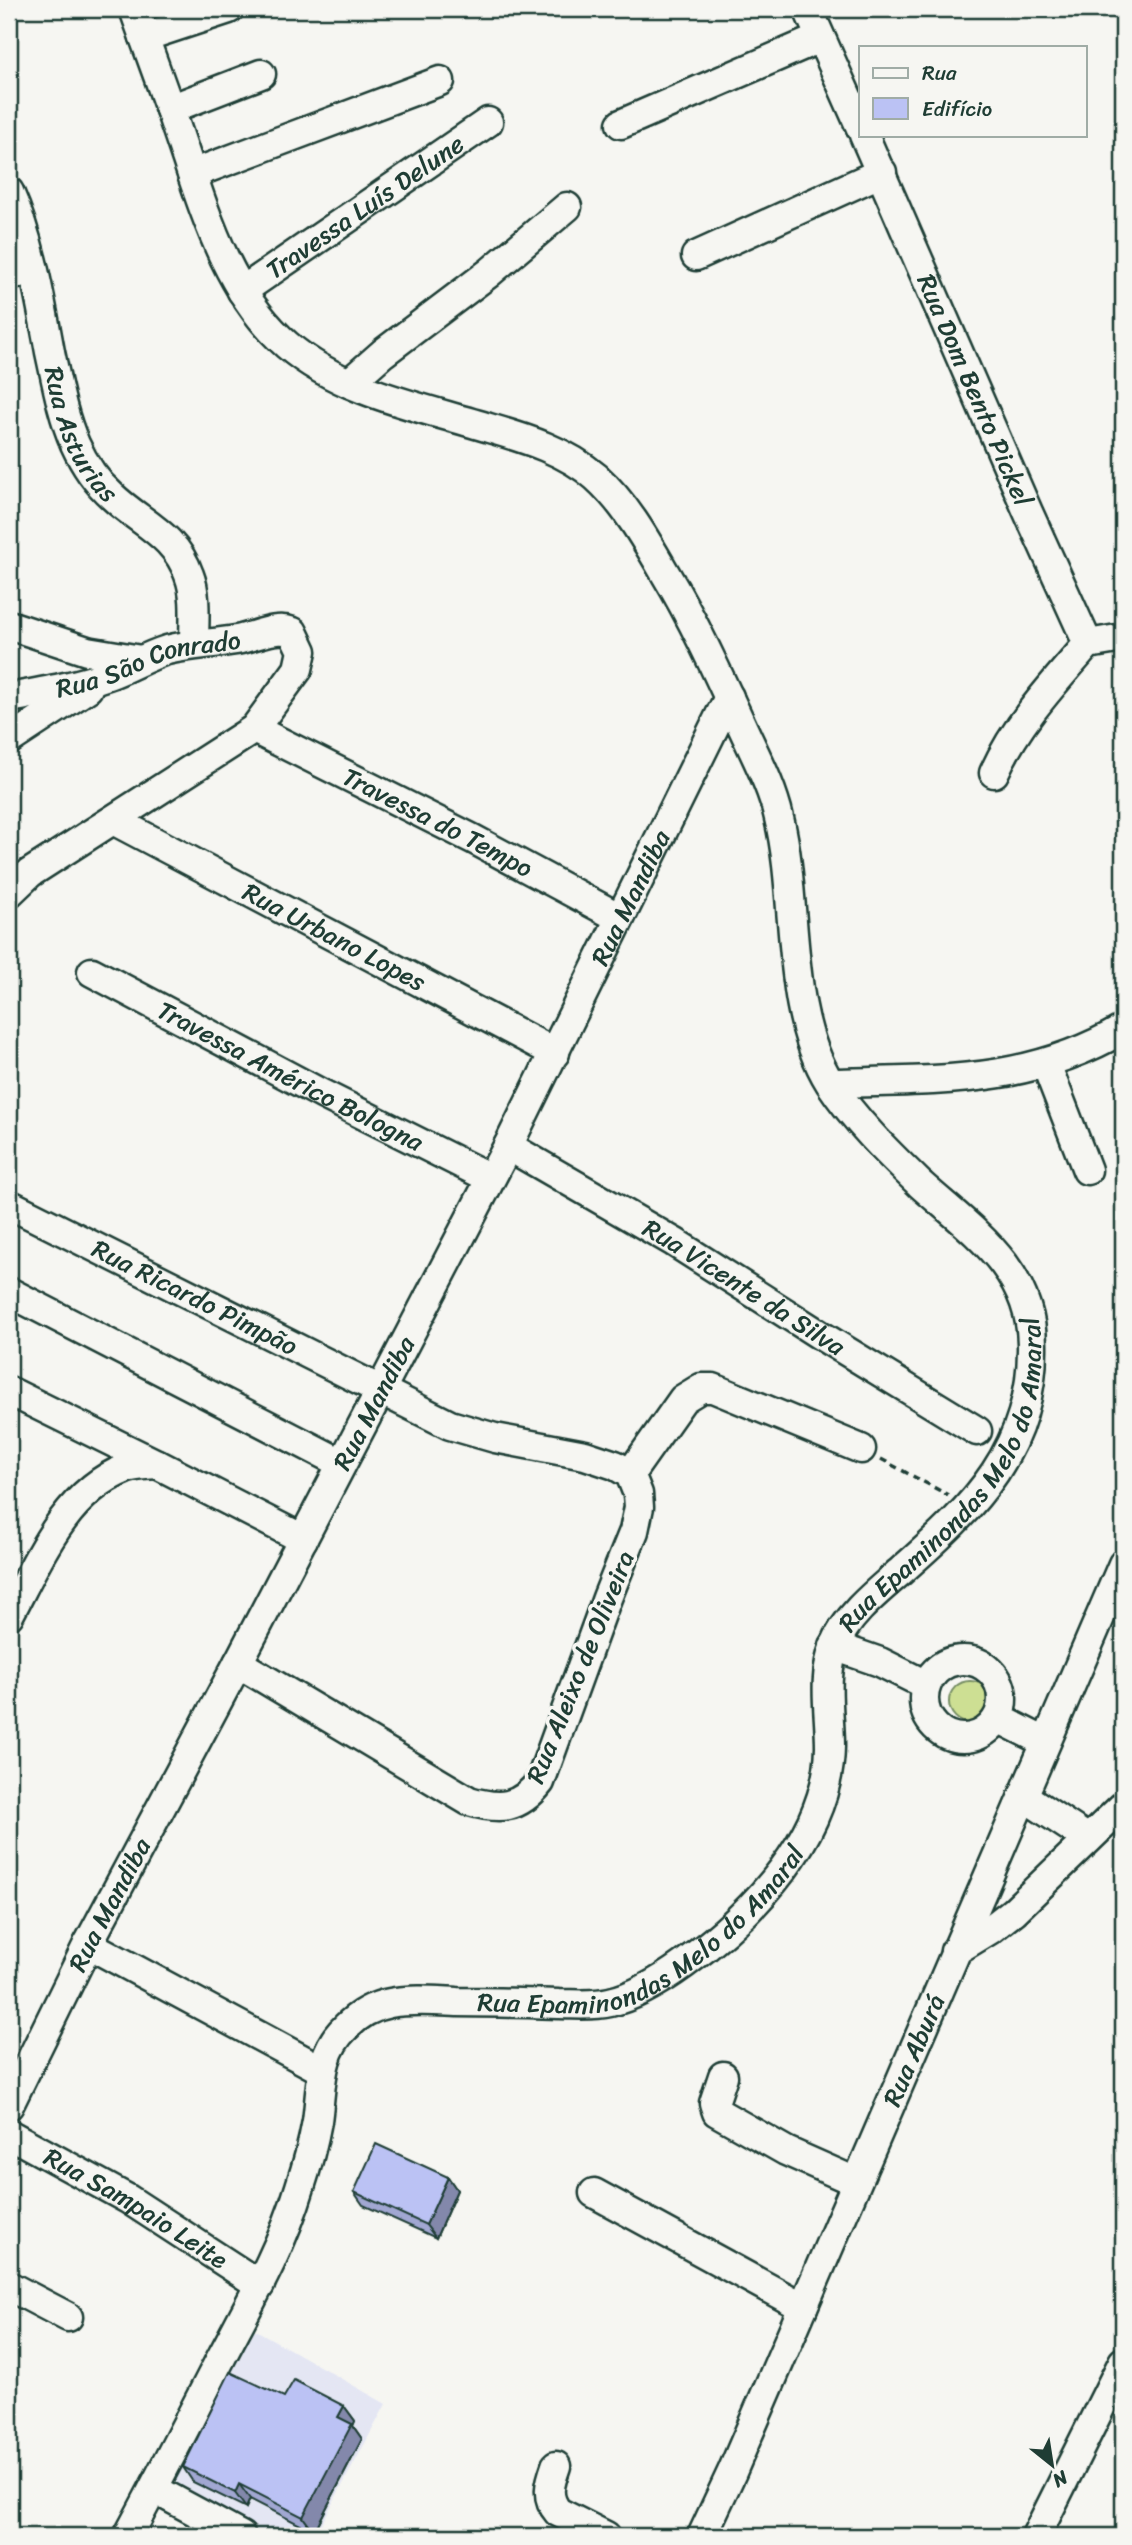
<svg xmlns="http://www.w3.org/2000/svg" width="1132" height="2545" viewBox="0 0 1132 2545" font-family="Sriracha,sans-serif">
<rect width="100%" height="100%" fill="#f6f6f2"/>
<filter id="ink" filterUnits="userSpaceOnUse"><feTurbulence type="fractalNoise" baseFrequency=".0143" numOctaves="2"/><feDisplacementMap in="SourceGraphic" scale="14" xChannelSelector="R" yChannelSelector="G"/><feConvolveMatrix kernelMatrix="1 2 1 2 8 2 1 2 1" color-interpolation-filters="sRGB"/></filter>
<g filter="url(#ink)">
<!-- built -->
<path fill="#e4e6f3" d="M254,2329L386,2404L315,2536H269L181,2489L176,2481V2472Z"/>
<!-- green -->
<path fill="#cddf93" stroke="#768e64" stroke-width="2" d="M949 1702a21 21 0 1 1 42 0a21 21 0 1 1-42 0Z"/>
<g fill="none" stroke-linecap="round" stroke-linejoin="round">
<!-- minor casing -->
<g stroke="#1f3d34" stroke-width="33">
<g id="minor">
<path d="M808,9L861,128"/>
<path d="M144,37L229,9"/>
<path d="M170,109L261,74"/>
<path d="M621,124L820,38"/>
<path id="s1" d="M864,135L1028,512L1088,644"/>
<path d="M192,174L440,81"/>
<path id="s2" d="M9,192C31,242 40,298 50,352C57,384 62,414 75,444C84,464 96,482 112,496C140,523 175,534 189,575C197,595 194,622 194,644"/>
<path d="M696,256L882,172"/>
<path d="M9,277L33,267"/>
<path id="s3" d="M242,291L488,122"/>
<path d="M349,383L383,353L489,273L567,207"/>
<path d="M9,625L87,651L141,660"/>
<path id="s4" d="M9,698C42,692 77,686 108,675C128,668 147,656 167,650C190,644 213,644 236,640C255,637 274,625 293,632L302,651L298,669L254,729L30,873L9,893"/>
<path id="s5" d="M254,729L473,839L620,918"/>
<path d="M9,740L88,688"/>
<path d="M994,773C1016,724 1053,684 1088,644L1123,638"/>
<path id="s6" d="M115,821L555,1053"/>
<path id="s7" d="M92,972L322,1094L490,1178"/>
<path d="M1046,1064L1087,1170"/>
<path d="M831,1083C936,1080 1028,1085 1123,1029"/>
<path id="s8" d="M508,1146L674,1242L820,1335L977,1431"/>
<path id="s9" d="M9,1204L450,1425L495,1438L585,1455L615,1465L630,1474L638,1494L639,1507L634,1531L607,1598L540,1782C519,1809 500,1810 469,1801L238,1663"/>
<path d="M9,1292L341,1463"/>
<path d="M9,1391L157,1464L303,1539"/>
<path d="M630,1474L683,1399L701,1388H713L861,1449"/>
<path d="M9,1615C37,1562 65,1492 125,1469C134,1465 147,1465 157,1464"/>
<path d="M834,1646L880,1662L926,1685"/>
<circle cx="963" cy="1699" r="39"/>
<path d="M998,1718L1045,1742"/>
<path d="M1023,1796L1088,1839"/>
<path d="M88,1944L322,2070"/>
<path d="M955,1951L991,1929L1014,1911L1123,1806"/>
<path d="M723,2076L714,2103L717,2112L786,2151L856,2182"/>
<path id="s10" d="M9,2105L88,1944L238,1663L508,1146L729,697"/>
<path id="s11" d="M9,2134L128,2199L260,2285"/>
<path d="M594,2193L803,2307"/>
<path d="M9,2286L68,2317"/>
<path d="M556,2466C550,2483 545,2497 558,2512L606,2536"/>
<path d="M154,2489L241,2536"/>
<path id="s12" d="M128,2536C160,2477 191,2416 222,2356C251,2301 282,2247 300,2187C307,2166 313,2143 317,2121C322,2087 318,2053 346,2027C358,2015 373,2006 390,2003C412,1999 435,2001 457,2002C491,2002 525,2003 559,2004C576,2004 593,2006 610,2002C637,1996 662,1980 684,1964C753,1914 829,1836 830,1746C830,1713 822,1677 835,1645C847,1615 878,1591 902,1570C975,1506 1034,1448 1032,1344C1031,1268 971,1230 920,1184C888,1153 855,1121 830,1083C784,1010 799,900 779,818C772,786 755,755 741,724C718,674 694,621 665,573C646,540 625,503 596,477C566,451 527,439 489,428C421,407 343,393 287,345C223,289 201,198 174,121C161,83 147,46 134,9"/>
<path id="s13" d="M702,2536L732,2472L1123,1564"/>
<path d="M1036,2536L1123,2362"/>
</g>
</g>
<!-- path -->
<path stroke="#1f3d34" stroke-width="3.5" stroke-dasharray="7 5" stroke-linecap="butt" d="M881,1459L948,1495"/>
<!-- minor -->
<use href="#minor" stroke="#f6f6f2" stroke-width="28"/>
</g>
<!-- wall -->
<path fill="#a1a7d2" stroke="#1f3d34" stroke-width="2" d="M448,2177L457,2190L436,2238L363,2205L354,2192Z
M284,2397L344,2406L355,2421L353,2426L362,2439L314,2532L250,2499L246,2508L193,2482L183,2467Z"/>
<!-- shaded-wall -->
<path fill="#8388ab" stroke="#1f3d34" stroke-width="2" d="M448,2177L457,2190L436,2238L426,2225Z
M344,2406L355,2421L353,2426L362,2439L314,2532L303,2517L338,2417Z
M239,2484L250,2499L246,2508L235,2493Z"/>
<!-- building -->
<path fill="#bbc2f4" stroke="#1f3d34" stroke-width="2" d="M376,2144L448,2177L426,2225L354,2192Z
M230,2372L284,2397L294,2380L344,2406L338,2417L352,2424L303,2517L239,2484L235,2493L183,2467Z"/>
</g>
<g text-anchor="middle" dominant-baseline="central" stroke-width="7" stroke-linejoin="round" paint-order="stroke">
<!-- street labels -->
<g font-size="26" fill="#1f3d34" stroke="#f6f6f2">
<text stroke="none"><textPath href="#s3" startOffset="149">Travessa Luís Delune</textPath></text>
<text stroke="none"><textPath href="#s1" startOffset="278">Rua Dom Bento Pickel</textPath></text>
<text stroke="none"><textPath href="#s2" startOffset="254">Rua Asturias</textPath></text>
<text stroke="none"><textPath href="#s4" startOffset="144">Rua São Conrado</textPath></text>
<text stroke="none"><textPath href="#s5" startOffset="206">Travessa do Tempo</textPath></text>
<text stroke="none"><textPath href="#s10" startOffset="1358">Rua Mandiba</textPath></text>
<text stroke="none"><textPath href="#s6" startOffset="248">Rua Urbano Lopes</textPath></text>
<text stroke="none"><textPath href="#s7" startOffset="224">Travessa Américo Bologna</textPath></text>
<text stroke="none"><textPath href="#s8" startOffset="275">Rua Vicente da Silva</textPath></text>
<text stroke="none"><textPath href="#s9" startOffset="208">Rua Ricardo Pimpão</textPath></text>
<text stroke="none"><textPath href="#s10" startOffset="791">Rua Mandiba</textPath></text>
<text stroke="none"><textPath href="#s12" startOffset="1496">Rua Epaminondas Melo do Amaral</textPath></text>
<text transform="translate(580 1667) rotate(-68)">Rua Aleixo de Oliveira</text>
<text stroke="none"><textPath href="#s10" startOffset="224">Rua Mandiba</textPath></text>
<text stroke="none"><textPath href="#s12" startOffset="887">Rua Epaminondas Melo do Amaral</textPath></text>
<text stroke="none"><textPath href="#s13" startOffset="530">Rua Aburá</textPath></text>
<text stroke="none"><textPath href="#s11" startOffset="147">Rua Sampaio Leite</textPath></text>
</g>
</g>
<!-- margin -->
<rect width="1132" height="2545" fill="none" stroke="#f6f6f2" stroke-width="35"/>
<rect x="18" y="18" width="1097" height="2510" fill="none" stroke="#1f3d34" stroke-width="2.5" filter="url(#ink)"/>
<!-- legend -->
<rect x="859" y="46" width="228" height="91" fill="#f6f6f2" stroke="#a0aca6" stroke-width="2"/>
<rect x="873" y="68" width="35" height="10" fill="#f6f6f2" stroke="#a0aca6" stroke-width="2"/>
<text x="922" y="80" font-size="21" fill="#1f3d34">Rua</text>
<rect x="873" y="98" width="35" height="21" fill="#bbc2f4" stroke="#a0aca6" stroke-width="2"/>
<text x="922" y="116" font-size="21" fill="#1f3d34">Edifício</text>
<!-- north arrow -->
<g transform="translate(1052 2465) rotate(150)" stroke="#f6f6f2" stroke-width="5" paint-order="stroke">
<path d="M0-5L12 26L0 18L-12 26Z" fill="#1f3d34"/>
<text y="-10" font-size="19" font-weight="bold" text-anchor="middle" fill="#1f3d34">N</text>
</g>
</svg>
